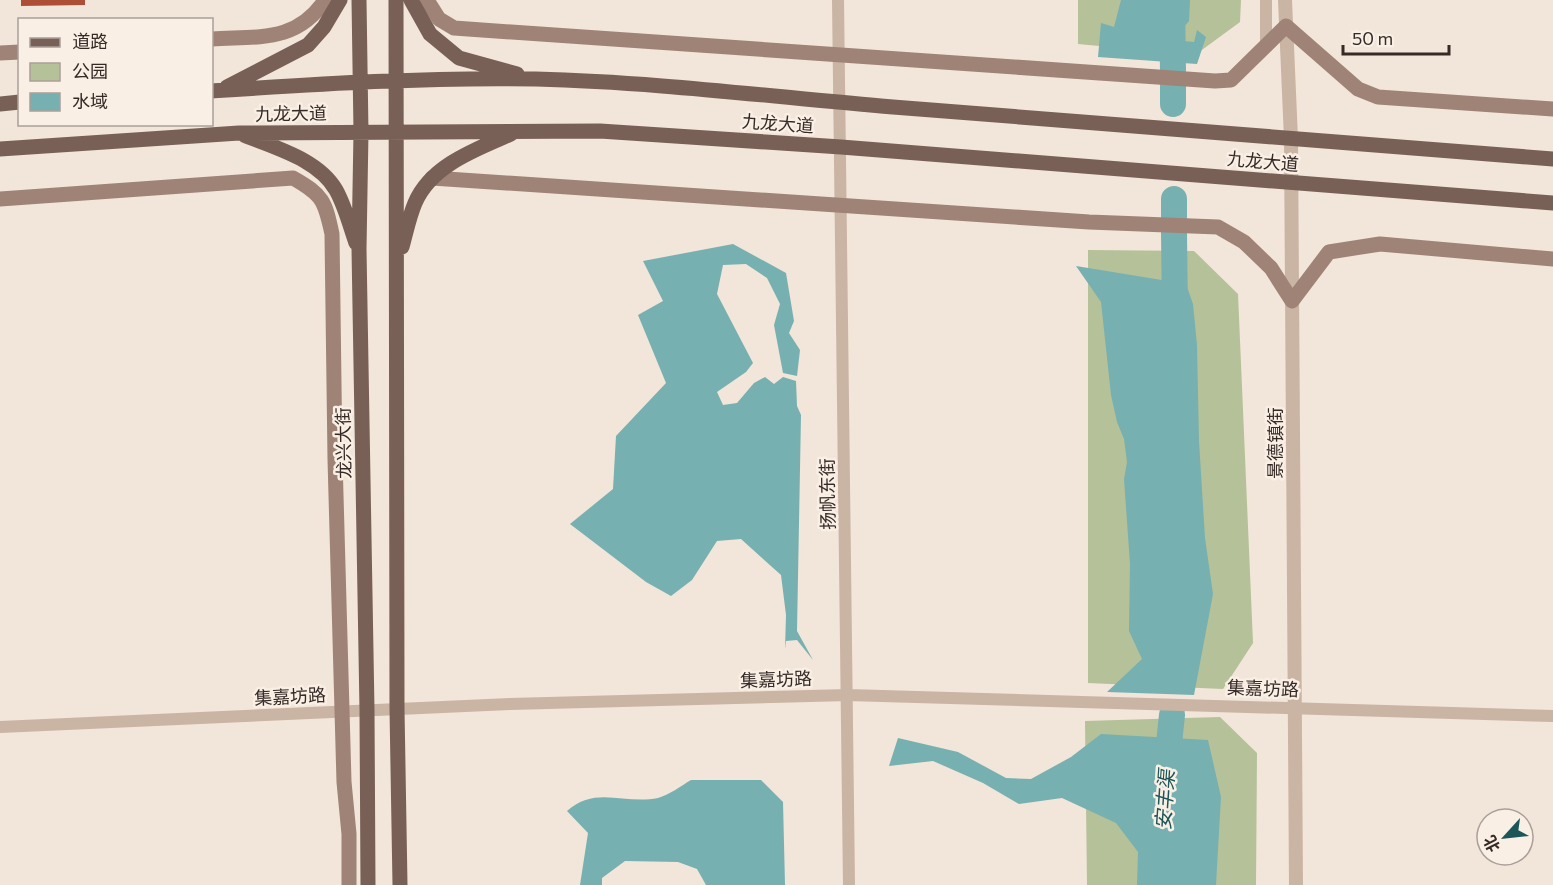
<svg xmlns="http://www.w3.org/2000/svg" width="1553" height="885" viewBox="0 0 1553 885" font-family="Commissioner,'Noto Sans SC',sans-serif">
<rect width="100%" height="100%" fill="#f2e5d9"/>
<!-- green -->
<path fill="#b5c198" d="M1078,0H1241L1240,22L1195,55L1078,44Z
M1088,250L1194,251L1238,294L1253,643L1223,689L1088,683Z
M1220,717L1257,753L1256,885H1087L1085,721Z"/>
<!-- water -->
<path fill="#77b0b0" d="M1121,0H1190L1189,21L1182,29L1183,41L1194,42L1197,30L1206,37L1197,64L1098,57L1101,23L1114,27Z
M733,244L786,273L794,321L789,333L800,350L797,376L783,373L774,325L780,304L767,278L746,264L723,265L717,294L753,363L746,372L717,392L723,405L737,403L754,383L765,377L774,384L783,377L796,381L797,406L801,415L797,631L813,660L797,640L786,641L785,649L786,615L781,575L741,539L717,541L692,580L671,596L646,582L570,524L613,489L616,436L666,383L638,315L663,301L643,261Z
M1076,266L1186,284L1193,304L1197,345L1199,441L1205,538L1213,594L1194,695L1107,692L1142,659L1129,631L1130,564L1124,479L1127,462L1124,439L1117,422L1111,395L1101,302Z
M1101,734L1208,740L1221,797L1216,885H1137L1138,852L1116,823L1062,798L1019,804L983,783L933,761L889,766L898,738L958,752L1006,778L1031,779L1071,757Z
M691,780H761L783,802L785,885H706L697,869L678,862L625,861L602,878V885H580L588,833L567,811C596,785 624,805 658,798C669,795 681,786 691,780Z"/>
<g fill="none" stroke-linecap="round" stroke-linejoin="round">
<!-- river -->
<path stroke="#77b0b0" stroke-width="26" d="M1172,0L1173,70
M1173,86V104
M1174,199V217
M1174,233L1175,317
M1166,772L1172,715"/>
<!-- minor -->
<path stroke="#cab4a4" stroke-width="12" d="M838,0L849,885
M1266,0V46
M0,727L510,704L848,695L1553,716"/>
<!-- tertiary -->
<path stroke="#cab4a4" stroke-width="14" d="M1285,0L1291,139L1296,885"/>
<!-- secondary -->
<path stroke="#9e8376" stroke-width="15" d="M427,0L439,19L454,28L1215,81L1231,80L1286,26L1358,89L1378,97L1553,109
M212,39C257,36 297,43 325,0
M0,53L20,52
M432,178L1089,222L1218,227L1244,242L1271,268L1292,301L1329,252L1380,244L1553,259
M0,199L293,178C323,195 325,201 332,234L335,459L344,782L349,834V885"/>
<!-- primary -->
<path stroke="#786057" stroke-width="15" d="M359,0L361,132L359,249L367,710L368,885
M396,0L397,709L400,885
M411,0L430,34L459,58L517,74
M227,87L308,45L324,27L340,0
M212,91C320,84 427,77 536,79C655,82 774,97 893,107C1113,125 1333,143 1553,159
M0,104L20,102
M244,135C275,148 318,159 336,190C345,206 350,226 356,243
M0,149L239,133L600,131L841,147L1553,203
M402,247C406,233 409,217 415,203C431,165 477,149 511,134"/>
</g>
<!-- wall -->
<path fill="#ad4e36" d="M21,0H85V5L21,6Z"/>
<g text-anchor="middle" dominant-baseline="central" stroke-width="5" stroke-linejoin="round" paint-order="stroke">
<!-- street labels -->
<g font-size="18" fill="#352a26" stroke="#faefe5">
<text transform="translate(291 113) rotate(-1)">九龙大道</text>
<text transform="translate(778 123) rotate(4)">九龙大道</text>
<text transform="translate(1263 161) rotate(5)">九龙大道</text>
<text transform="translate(343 443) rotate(-91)">龙兴大街</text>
<text transform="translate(1275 443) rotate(-90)">景德镇街</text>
<text transform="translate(827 494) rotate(-91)">扬帆东街</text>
<text transform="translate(776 679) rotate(-2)">集嘉坊路</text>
<text transform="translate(1263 688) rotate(2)">集嘉坊路</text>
<text transform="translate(290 696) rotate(-3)">集嘉坊路</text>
</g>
<!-- water labels -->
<g font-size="20" font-style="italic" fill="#1b5658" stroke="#faefe5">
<text transform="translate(1164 800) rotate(-86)">安丰渠</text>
</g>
</g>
<!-- legend -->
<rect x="18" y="18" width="195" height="108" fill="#faefe5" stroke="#aba099" stroke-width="1.5"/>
<rect x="30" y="38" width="30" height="9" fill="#786057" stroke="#aba099" stroke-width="1.5"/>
<text x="72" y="48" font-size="18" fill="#352a26">道路</text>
<rect x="30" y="63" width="30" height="18" fill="#b5c198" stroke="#aba099" stroke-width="1.5"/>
<text x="72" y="78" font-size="18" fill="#352a26">公园</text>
<rect x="30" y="93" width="30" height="18" fill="#77b0b0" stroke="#aba099" stroke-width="1.5"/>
<text x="72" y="108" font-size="18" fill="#352a26">水域</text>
<!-- north arrow -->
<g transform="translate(1505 837) rotate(243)"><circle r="28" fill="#faefe5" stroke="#aba099" stroke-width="1.5"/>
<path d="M0-4.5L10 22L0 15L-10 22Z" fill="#1b5658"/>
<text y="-9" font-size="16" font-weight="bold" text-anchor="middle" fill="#352a26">北</text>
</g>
<!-- scale -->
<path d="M1343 45v9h106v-9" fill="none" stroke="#352a26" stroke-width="3"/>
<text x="1352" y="45" font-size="18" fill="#352a26" stroke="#faefe5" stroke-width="4.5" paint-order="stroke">50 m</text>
</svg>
